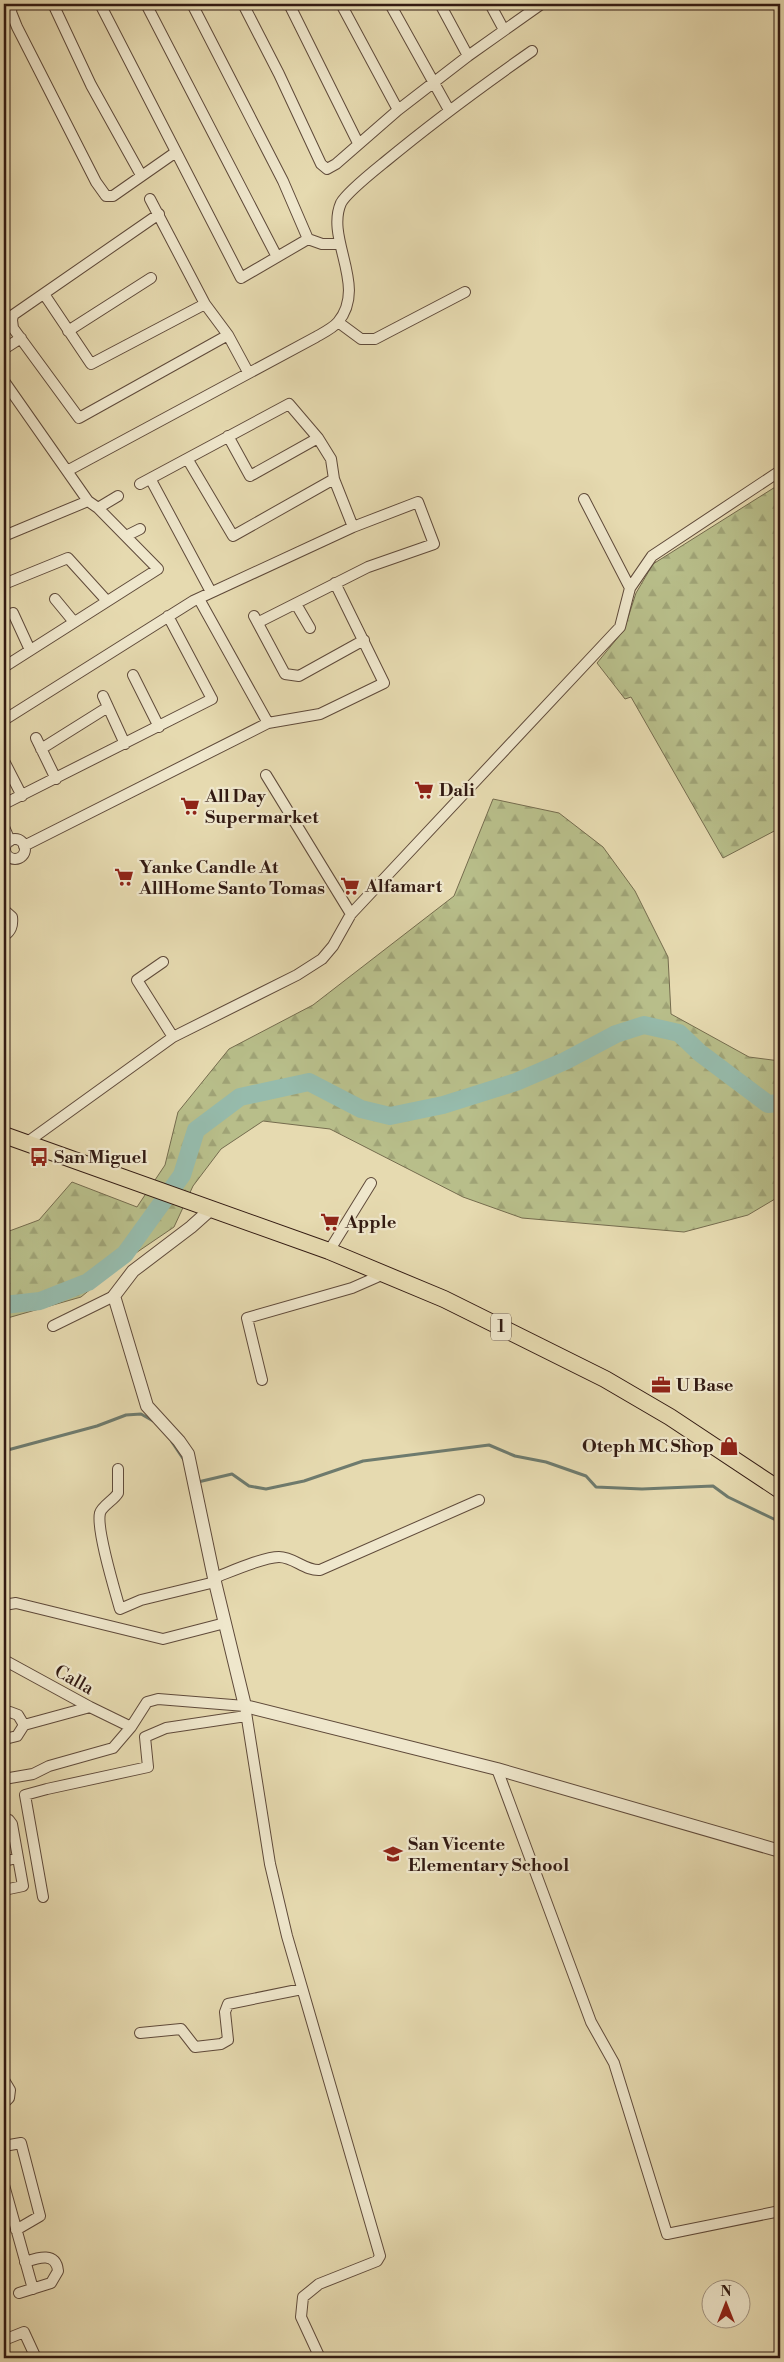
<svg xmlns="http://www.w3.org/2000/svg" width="784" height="2362" viewBox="0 0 784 2362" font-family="'Libre Bodoni',serif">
<defs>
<pattern id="forest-firs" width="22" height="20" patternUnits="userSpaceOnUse" patternTransform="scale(1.25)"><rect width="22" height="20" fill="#b8be8a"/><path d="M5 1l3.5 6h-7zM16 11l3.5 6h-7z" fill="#9fa376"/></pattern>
</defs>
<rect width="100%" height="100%" fill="#e6dab0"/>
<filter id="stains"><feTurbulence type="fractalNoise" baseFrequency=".004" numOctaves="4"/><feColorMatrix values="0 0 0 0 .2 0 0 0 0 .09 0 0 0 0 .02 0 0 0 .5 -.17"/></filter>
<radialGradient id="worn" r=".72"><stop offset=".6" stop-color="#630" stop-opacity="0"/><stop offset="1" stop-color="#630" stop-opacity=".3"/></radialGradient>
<!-- forest -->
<path fill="url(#forest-firs)" stroke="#756c4e" d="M780,484V828L723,858L631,697L625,699L597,663L624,630L636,593L653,564Z
M493,799L559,813L603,847L635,891L668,957L671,1014L749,1057L780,1061V1196L748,1215L684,1232L522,1218L463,1197L330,1129L263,1121L221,1149L193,1186L174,1227L127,1259L81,1297L4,1319V1233L39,1220L72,1182L137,1207L165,1165L178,1112L229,1049L313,1005L454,896Z"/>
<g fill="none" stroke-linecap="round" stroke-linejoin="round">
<!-- stream -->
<path stroke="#6e7b6e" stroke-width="3" d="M172,1442L184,1460
M4,1451L97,1426L126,1415L141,1414L155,1422
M198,1482L232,1474L249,1486L266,1489L304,1481L363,1461L489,1445L515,1456L546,1462L586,1476L596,1487L642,1489L713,1486L728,1497L780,1522"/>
<!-- river -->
<path stroke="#96bbac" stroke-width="18" d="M4,1305L40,1301L88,1282L125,1254L182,1175L196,1130L240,1097L309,1082L361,1109L390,1116L443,1105L516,1082L565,1061L616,1034L644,1025L679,1033L700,1053L768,1104L780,1103"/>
<!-- minor casing -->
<g stroke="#5f4a3a" stroke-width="12">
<path id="minor" d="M12,4L11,12L17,27L96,182L106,196H113L176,152
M53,4L91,85L141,175
M100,4L241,278L308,239
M146,4L277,257
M192,4L283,181L308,239L322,244H340
M243,4L279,74L321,164L327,169L336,164L398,110L468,56
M289,4L358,143
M341,4L398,110
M390,4L449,110
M440,4L468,56L540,5
M490,4L504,30
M150,199L205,304L228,335L248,372
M159,214L13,315L12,320L13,328L79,418L228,335
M44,294L91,364L205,304
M338,322L361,339H375L465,292
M68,331L151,278
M4,349L21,338
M4,381L88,501L98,508L158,569L4,667
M228,436L250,476L318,438
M188,460L233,536L334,479
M67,471L316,337C323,333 333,328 338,322C368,286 325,239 341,203C347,192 375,170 386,161C433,122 482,86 532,51
M151,480L211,592
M140,484L289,404L318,438L331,459L334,479L353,527
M584,499L630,588
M98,508L118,496
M4,536L88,501
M126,536L140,529
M4,584L68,558L107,601
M55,599L74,622
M199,599L268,723
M296,604L310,628
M13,613L30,650
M254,616L285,674L299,676L364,640
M133,675L159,727
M103,696L125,744
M4,720L193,601L353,527L418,502L434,544L368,567L259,622
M36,738L56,779
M41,749L108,707
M4,761L22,796
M266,775L351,914
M4,804L212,699L168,616
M4,827L10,841
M5 849a10 10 0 1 1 20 0a10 10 0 1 1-20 0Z
M24,846L268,723L320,714L384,683L335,583
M4,910L12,917C13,926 11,931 4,936
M163,962L137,980L173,1037
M26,1143L173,1037L297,975L322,959L333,946L351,914L620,627L630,588L652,556L780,471
M329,1251L371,1183
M53,1326L114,1296
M262,1380L247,1318L352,1288L384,1274
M118,1469V1493C114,1500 102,1506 100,1513C96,1529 115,1591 120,1609L141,1600L215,1582
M214,1578C230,1572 263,1557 279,1557C294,1557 305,1571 320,1570L479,1500
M4,1605L16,1603L163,1639L225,1623
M4,1660L90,1707L131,1727
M4,1714L10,1712L18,1715L24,1725L17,1736L9,1738L4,1736
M24,1725L90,1707
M497,1769L591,2022L614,2063L667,2234L780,2211
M4,1779L33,1774L49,1766L113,1748L131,1727L147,1702L158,1699L245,1706L270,1864L287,1936L380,2256L377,2261L319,2284L303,2297L301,2317L320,2358
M4,1819L9,1820L12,1824L23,1886L4,1890
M4,1861L17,1858
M43,1897L25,1795L47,1789L148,1767L145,1737L166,1728L246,1716
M140,2033L181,2029L195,2047L221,2044L228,2040L225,2012L228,2004L302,1989
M4,2080L10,2090L9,2098L4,2103
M4,2146L21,2143L40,2216L16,2230
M4,2185L33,2289
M19,2293L51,2283L58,2271C56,2251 37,2258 25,2262
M4,2340L24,2332L36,2358"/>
</g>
<!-- tertiary casing -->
<g stroke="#5f4a3a" stroke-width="14">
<path id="tertiary" d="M210,1210L191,1227L133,1271L114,1296L147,1406L179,1441L188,1454L214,1578L245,1706L497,1769L780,1851"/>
</g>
<!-- trunk casing -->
<g stroke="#321a12" stroke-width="18">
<path id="trunk" d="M4,1135L329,1251L444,1299L605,1379L670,1417L780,1490"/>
</g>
<!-- minor -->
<use href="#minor" stroke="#efe7cc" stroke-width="10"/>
<!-- tertiary -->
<use href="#tertiary" stroke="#efe7cc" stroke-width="12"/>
<!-- trunk -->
<use href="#trunk" stroke="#e6dab0" stroke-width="16"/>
</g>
<!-- icons -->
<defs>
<g id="supermarket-bare" transform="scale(1.5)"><path d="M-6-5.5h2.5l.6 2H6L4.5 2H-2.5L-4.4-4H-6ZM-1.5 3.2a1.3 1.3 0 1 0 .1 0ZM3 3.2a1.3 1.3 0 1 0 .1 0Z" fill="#8f2418" stroke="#efe7cc" stroke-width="2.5" paint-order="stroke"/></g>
<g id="bus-bare" transform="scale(1.5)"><path d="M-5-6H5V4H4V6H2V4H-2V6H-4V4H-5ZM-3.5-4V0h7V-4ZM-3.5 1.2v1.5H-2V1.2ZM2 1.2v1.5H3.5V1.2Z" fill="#8f2418" stroke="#efe7cc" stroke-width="2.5" paint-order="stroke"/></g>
<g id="office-bare" transform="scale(1.5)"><path d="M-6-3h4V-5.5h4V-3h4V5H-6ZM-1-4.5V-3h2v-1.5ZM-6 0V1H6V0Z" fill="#8f2418" stroke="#efe7cc" stroke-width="2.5" paint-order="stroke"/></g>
<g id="shop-bare" transform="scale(1.5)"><path d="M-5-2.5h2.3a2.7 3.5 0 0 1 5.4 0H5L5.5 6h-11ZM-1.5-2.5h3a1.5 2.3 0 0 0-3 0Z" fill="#8f2418" stroke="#efe7cc" stroke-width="2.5" paint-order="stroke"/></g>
<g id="school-bare" transform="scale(1.5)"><path d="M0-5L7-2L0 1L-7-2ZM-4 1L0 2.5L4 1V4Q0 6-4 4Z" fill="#8f2418" stroke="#efe7cc" stroke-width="2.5" paint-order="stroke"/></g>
</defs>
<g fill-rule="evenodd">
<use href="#supermarket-bare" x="424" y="790"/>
<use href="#supermarket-bare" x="190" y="806"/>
<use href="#supermarket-bare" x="124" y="877"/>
<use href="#supermarket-bare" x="350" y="886"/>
<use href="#bus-bare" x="39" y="1157"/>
<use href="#supermarket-bare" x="330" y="1222"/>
<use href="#office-bare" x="661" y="1385"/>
<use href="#shop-bare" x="729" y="1446"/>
<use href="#school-bare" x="393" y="1854"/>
</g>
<g text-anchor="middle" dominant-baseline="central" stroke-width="4.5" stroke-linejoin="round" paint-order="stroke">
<!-- shield labels -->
<rect fill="#efe7cc" stroke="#6b584a" stroke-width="1" x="491" y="1313.5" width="20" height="27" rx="4"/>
<g font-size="16" font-weight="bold" fill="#321a12">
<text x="501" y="1327">1</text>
</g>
<!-- poi labels -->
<g font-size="18" font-weight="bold" fill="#321a12" stroke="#efe7cc" text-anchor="start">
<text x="439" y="790">Dali</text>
<text x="205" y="796">All Day<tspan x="205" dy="21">Supermarket</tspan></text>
<text x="139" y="867">Yanke Candle At<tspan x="139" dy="21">AllHome Santo Tomas</tspan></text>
<text x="365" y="886">Alfamart</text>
<text x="54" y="1157">San Miguel</text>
<text x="345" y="1222">Apple</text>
<text x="676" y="1385">U Base</text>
<text x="714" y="1446" text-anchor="end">Oteph MC Shop</text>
<text x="408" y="1844">San Vicente<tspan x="408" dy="21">Elementary School</tspan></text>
</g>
<!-- street labels -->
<g font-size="18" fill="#321a12" stroke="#efe7cc">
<text transform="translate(74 1680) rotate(29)">Calla</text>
</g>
</g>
<!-- margin -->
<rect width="784" height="2362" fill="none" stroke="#e6dab0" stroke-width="20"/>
<rect x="5" y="5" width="774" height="2352" fill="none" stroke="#321a12" stroke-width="2.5"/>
<rect x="10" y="10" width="764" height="2342" fill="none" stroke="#321a12"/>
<!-- north arrow -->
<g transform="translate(726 2304)"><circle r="24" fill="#efe7cc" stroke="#a39582"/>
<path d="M0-4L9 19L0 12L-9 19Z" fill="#8f2418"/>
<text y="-8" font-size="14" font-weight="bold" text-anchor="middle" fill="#321a12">N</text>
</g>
<rect width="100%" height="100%" filter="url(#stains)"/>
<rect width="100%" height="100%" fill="url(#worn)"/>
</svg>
